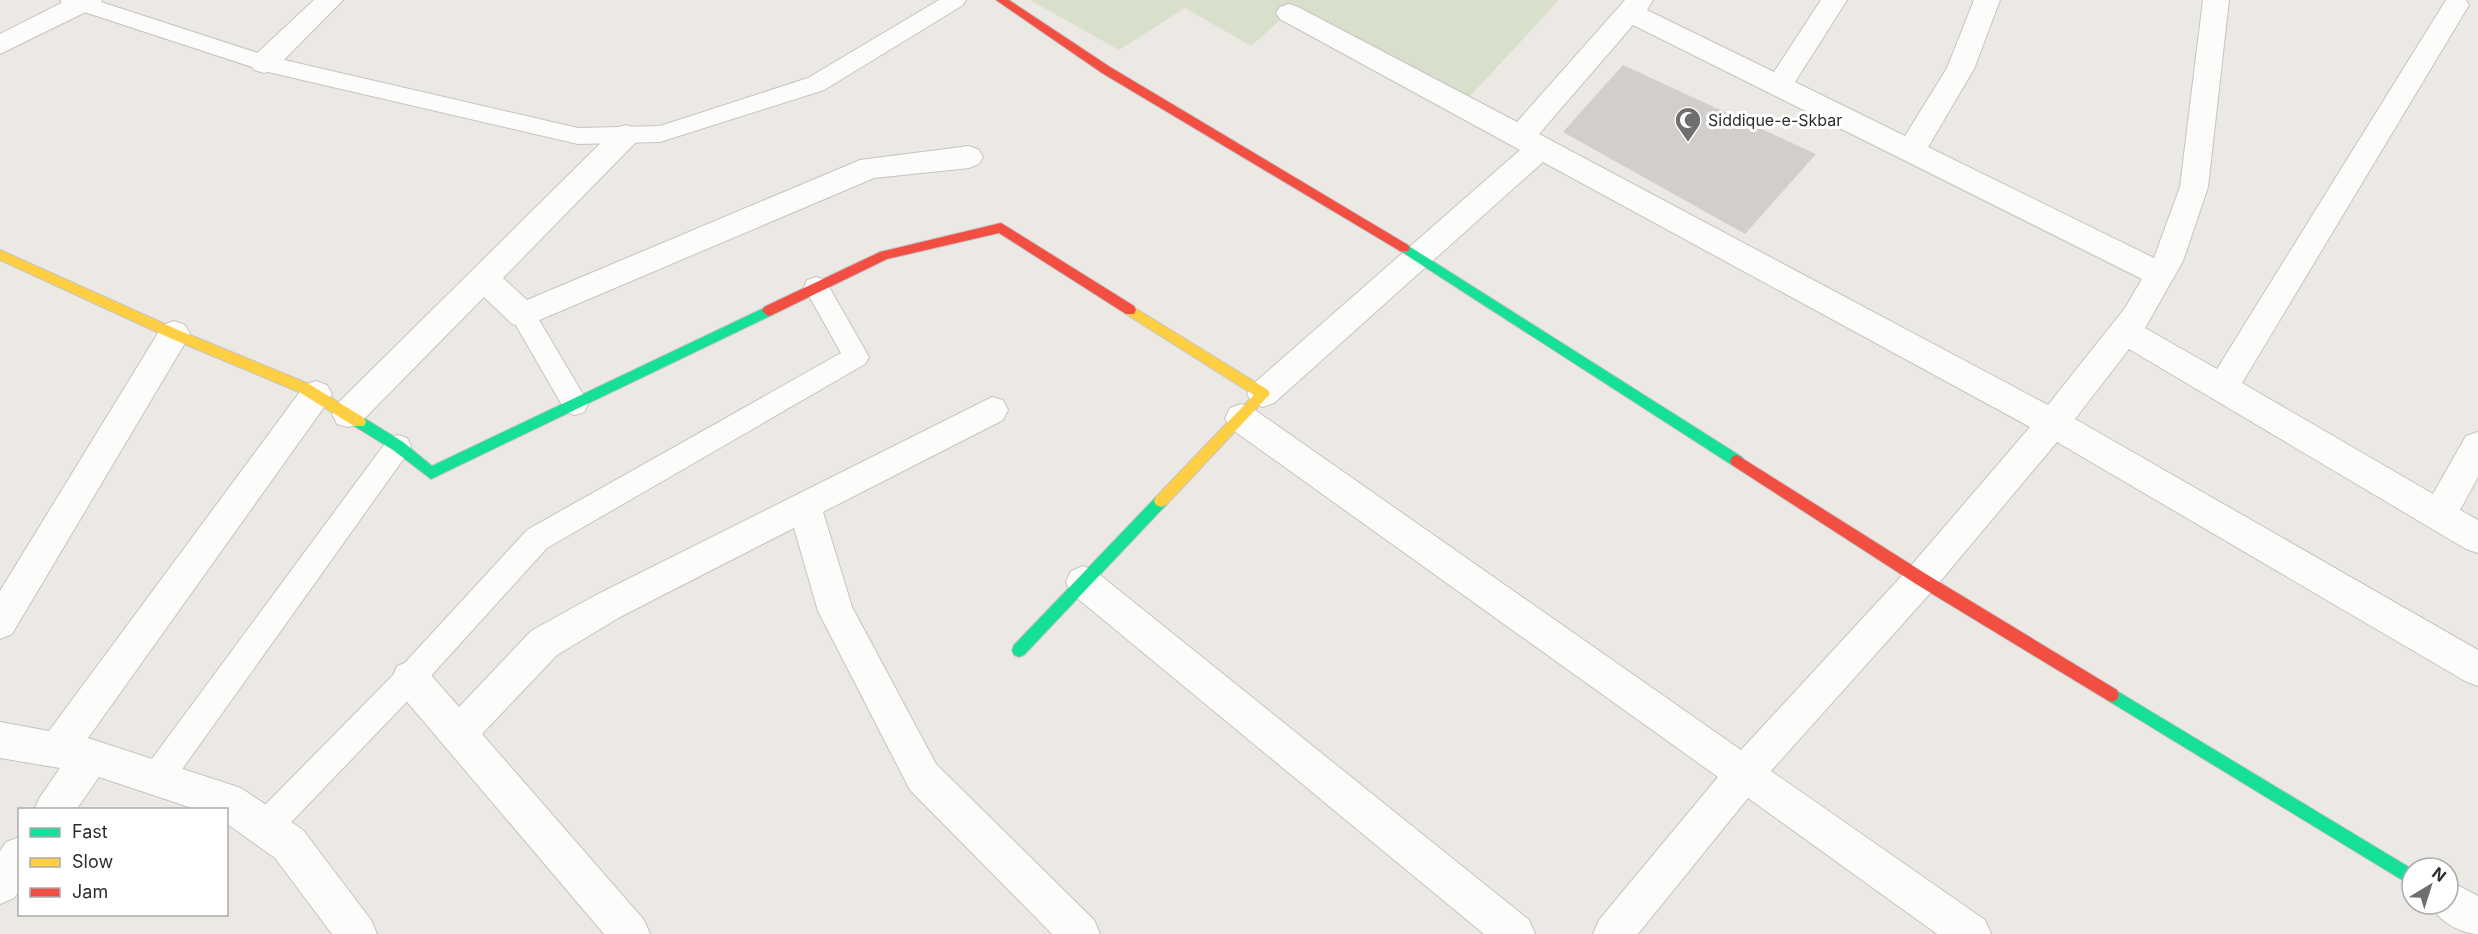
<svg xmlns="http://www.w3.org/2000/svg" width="2478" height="934" viewBox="0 0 2478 934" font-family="Inter,sans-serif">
<rect width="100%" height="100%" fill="#ece8e4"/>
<!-- cemetery -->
<path fill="#d8e0cc" d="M1030,0H1559L1462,105L1289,12L1251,46L1185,8L1119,50Z"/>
<!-- building -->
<path fill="#d1cecb" d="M1623,65L1816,154L1745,234L1563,132Z"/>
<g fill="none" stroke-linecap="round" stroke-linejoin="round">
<!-- lane casing -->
<g stroke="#c5c4c5" stroke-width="2">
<path id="lane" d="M60,0H95L267,56L578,128L660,126L808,78L939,0H966L963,5L824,90L660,142L578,144L264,71L63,5Z
M816,277L825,280L869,357L865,364L547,548L420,688L276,838L265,842L254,838L249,827L254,816L400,668L527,530L841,353L804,287L807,280Z
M523,305L532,308L584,396L588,404L584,412L575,415L566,412L514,322L510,315L514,308Z
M398,435L407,438L411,446L407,454L168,789L157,793L146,789L142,778L146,767L389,438Z"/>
</g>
<!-- street casing -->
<g stroke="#c5c4c5" stroke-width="2">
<path id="street" d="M67,0H102L98,6L0,54V34Z
M314,0H343L274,70L264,73L254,70L250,63L254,56Z
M1625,0H1653L1647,10L1774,72L1821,0H1847L1795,82L1905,136L1947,68L1974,0H2000L1974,69L1928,147L2154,258L2180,187L2203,0H2229L2208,187L2183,261L2145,328L2217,369L2446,0H2466L2469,5L2242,383L2433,494L2466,436L2478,432V477L2460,510L2478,520V553L2466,549L2129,349L2075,419L2478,650V686L2465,681L2057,442L1933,590L1771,771L1985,920L1991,934H1937L1748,798L1638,934H1593L1599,920L1718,777L1230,428L1225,418L1230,408L1241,404L1252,408L1741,750L1909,568L2030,427L1543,162L1274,403L1263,407L1252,403L1247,394L1252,385L1520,150L1280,19L1276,13L1280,7L1289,4L1298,7L1517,122ZM1633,25L2142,279L2125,308L2048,405L1539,134Z
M626,125L636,128L640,135L636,142L503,278L527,300L860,160L969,146L979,150L983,157L979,164L969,168L874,178L523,327L512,324L484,297L359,424L348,427L337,424L332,414L337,404L616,128Z
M174,321L185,325L190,334L185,343L12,634L0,639V591L163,325Z
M316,381L327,385L332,394L327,403L88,738L241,788L303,830L371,920L377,934H332L275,858L226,823V810H198L99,777L76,810H34L40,797L60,768L0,758V722L49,731L305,385Z
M992,397L1003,400L1008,410L1003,420L823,512L852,607L936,764L1094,920L1100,934H1052L910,790L818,611L794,528L620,617L557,655L482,734L644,920L650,934H604L397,690L392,678L397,666L410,661L423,666L459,707L531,631L596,595Z
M1083,566L1095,571L1529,920L1535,934H1484L1071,593L1066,582L1071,571Z
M20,837V890L14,898L0,904V851L6,842Z
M2448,880L2478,896V934C2461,934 2437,920 2430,904H2448Z"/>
</g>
<!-- fast casing -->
<g stroke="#c5c4c5" stroke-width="2">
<path id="fast" d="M1404,243L1742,457L1744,461L1742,465H1732L1400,251L1398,248Z
M768,306L774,311L772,315L431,479L393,450L354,426L352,422L354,418H364L403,442L432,466Z
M1161,495L1166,497L1168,501L1166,505L1024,655L1019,657L1014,655L1012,650L1014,645L1156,497Z
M2112,688L2412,869V886L2107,700L2105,695L2107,690Z"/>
</g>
<!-- slow casing -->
<g stroke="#c5c4c5" stroke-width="2">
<path id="slow" d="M0,250L178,330L309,384L364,418L366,422L364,426H354L299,392L170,338L0,260Z
M1130,305L1268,390L1270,394L1166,505L1161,507L1156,505L1154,501L1156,497L1254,395L1126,314L1124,310L1126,306Z"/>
</g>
<!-- jam casing -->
<g stroke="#c5c4c5" stroke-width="2">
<path id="jam" d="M996,0H1009L1110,67L1408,245L1410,248L1408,251H1400L1102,73Z
M1001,223L1134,306L1136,310L1134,314H1126L999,233L887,259L772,315L768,316L762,311L764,307L880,252Z
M1737,455L1926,574L2117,690L2119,695L2117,700L2112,702L2107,700L1916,584L1732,465L1730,461L1732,457Z"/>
</g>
<!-- lane -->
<use href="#lane" fill="#fcfcfb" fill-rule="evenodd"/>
<!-- street -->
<use href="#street" fill="#fcfcfb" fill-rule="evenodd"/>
<!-- fast -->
<use href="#fast" fill="#16e098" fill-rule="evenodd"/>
<!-- slow -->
<use href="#slow" fill="#ffcf43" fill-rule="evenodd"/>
<!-- jam -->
<use href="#jam" fill="#f24e42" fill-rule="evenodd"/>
</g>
<!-- icons -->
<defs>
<g id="mosque-pin" transform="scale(1.35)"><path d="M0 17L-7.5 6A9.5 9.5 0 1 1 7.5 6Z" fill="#706f6e" stroke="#fff"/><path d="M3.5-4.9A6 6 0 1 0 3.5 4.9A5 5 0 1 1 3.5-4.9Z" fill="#fff"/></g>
</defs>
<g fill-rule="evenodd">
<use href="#mosque-pin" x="1688" y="120"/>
</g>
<g text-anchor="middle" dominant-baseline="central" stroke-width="6" stroke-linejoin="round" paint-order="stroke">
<!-- poi labels -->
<g font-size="16" fill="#2e2e2e" stroke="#fff" text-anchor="start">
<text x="1708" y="120">Siddique-e-Skbar</text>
</g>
</g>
<!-- legend -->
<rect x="18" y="808" width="210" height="108" fill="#ffffff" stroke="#ababab" stroke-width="1.5"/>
<rect x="30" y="828" width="30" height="9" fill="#16e098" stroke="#ababab" stroke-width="1.5"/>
<text x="72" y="838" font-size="18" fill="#2e2e2e">Fast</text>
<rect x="30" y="858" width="30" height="9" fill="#ffcf43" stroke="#ababab" stroke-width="1.5"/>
<text x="72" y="868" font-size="18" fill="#2e2e2e">Slow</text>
<rect x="30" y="888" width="30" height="9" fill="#f24e42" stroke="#ababab" stroke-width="1.5"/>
<text x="72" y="898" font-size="18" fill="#2e2e2e">Jam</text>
<!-- north arrow -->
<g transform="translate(2430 886) rotate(38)"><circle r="28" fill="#ffffff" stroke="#ababab" stroke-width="1.5"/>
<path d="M0-4.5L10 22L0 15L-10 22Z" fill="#706f6e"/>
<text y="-9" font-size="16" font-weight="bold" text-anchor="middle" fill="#2e2e2e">N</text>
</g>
</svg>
